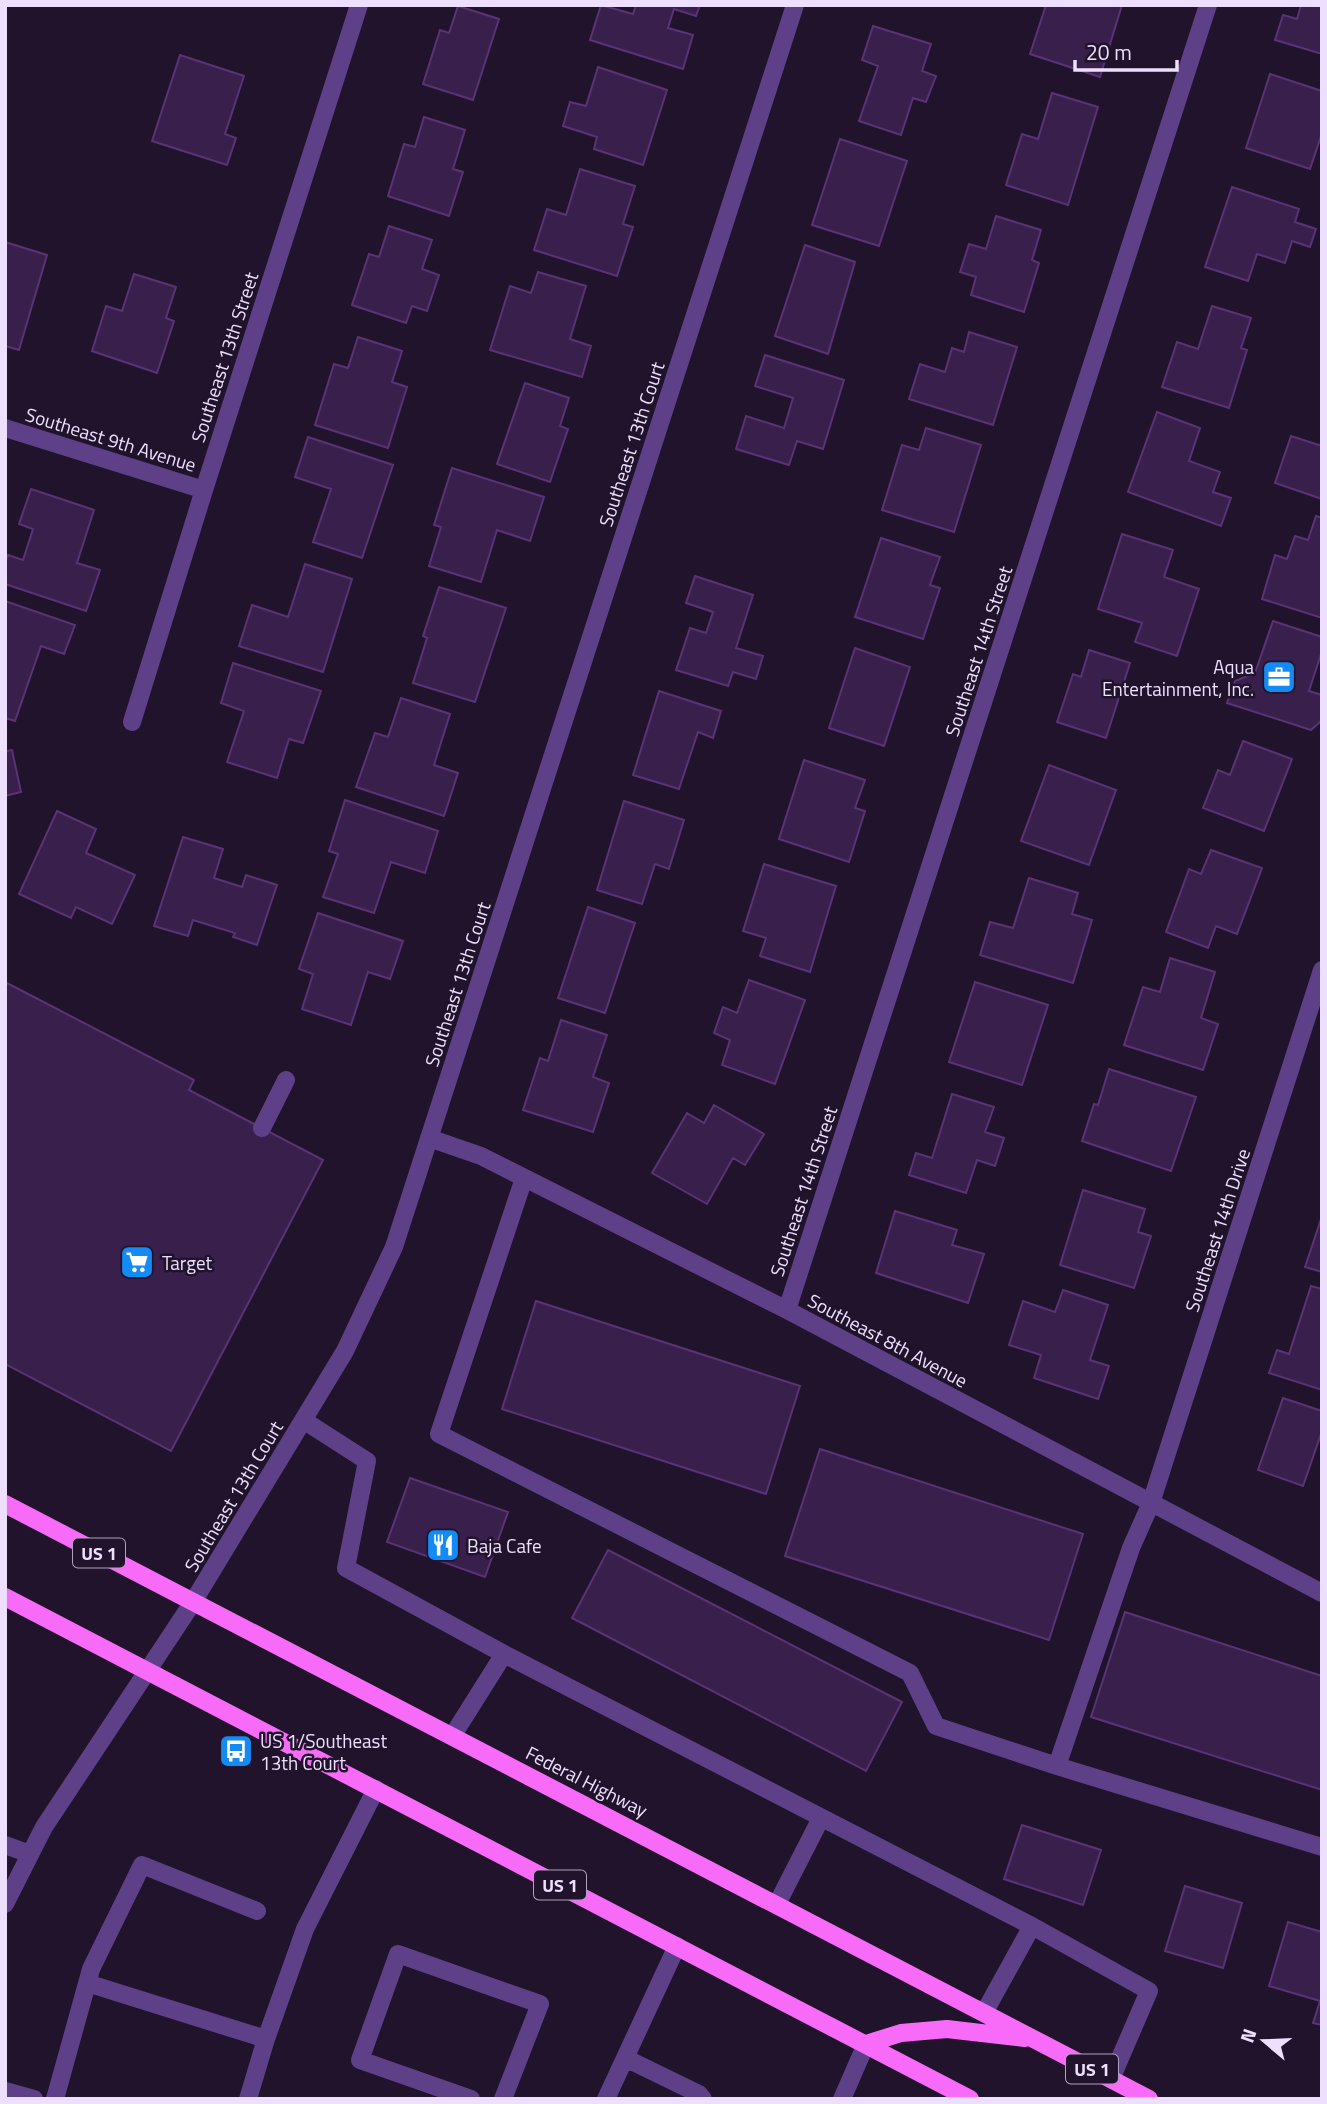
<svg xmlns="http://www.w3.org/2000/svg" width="1327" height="2104" viewBox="0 0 1327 2104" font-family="'Titillium Web',sans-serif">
<rect width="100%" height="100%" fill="#20132b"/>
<!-- building -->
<path fill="#39204c" stroke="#593376" stroke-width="2" d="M601,5L633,14L636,5H700L696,16L674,9L668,28L693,35L683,69L590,40Z
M1046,5H1122L1100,77L1030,54Z
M1301,5H1322V54L1275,40L1283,15L1297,19Z
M458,6L499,19L473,100L423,84L440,30L449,33Z
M873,26L931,44L922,71L936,76L926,102L913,98L901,135L859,121L878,66L862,60Z
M180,55L244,76L225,134L236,138L227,165L152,141Z
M598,67L667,90L643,165L594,149L597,137L563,126L570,102L586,106Z
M1270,74L1322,91V133L1310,169L1246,148Z
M1052,93L1098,107L1068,205L1006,185L1022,134L1038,139Z
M424,117L465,130L453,169L463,172L449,216L388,196L404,144L415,147Z
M840,139L907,161L879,246L812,225Z
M580,169L635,186L623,224L633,227L617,276L534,250L547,209L566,215Z
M1232,187L1299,209L1295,222L1316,229L1310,247L1292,241L1285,263L1257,254L1248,281L1205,267Z
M996,216L1041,230L1032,260L1039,263L1024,312L971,295L976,277L960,272L969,244L986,249Z
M389,226L432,240L422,269L439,275L427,311L412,306L406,323L352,305L369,254L379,257Z
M5,242L47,255L19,350L5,346Z
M805,245L855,262L828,354L775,336Z
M538,272L586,286L570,339L591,346L582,377L490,350L510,286L531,293Z
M134,274L176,287L166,318L174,321L157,373L92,351L106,306L122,311Z
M1212,306L1251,318L1241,348L1247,350L1229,408L1162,387L1177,342L1198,349Z
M969,332L1017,347L993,425L909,399L920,364L945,372L952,348L964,352Z
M358,337L402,351L392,382L407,387L388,448L315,425L334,364L348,368Z
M765,355L844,380L823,449L797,441L789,465L736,449L746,416L784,428L793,398L755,386Z
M525,383L569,398L560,426L568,429L550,482L497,464Z
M1157,412L1200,428L1189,461L1220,472L1213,492L1231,498L1221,526L1128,492Z
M926,428L981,445L954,532L882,510L902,445L919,450Z
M1291,436L1322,446V499L1275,483Z
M308,437L393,465L362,558L313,542L331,489L295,477Z
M452,468L544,497L530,541L497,530L481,582L429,566L441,527L434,525Z
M31,489L94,510L77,563L100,570L86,611L5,584V563L8,555L23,560L33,529L19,524Z
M1316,516L1322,518V618L1262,599L1275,555L1287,559L1295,536L1308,540Z
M1122,534L1173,550L1164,577L1199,589L1177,656L1135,642L1142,623L1098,609Z
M881,538L940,557L930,585L940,588L923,639L855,617Z
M305,564L352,579L323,672L239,646L252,605L288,617Z
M695,576L753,595L736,648L763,656L756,679L733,672L728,686L676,670L690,628L706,633L713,612L686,603Z
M439,587L506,608L475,702L413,683L427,638L423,636Z
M5,601L75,625L64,654L41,646L15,721L5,718Z
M1273,621L1322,637V651L1309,691L1322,695V720L1311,730L1227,703L1235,681L1255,673Z
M855,648L910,667L884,746L829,728Z
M1089,650L1130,663L1106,738L1057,722L1073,674L1081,677Z
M233,663L321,691L303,743L289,739L277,778L227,762L244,711L221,703Z
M659,691L721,711L713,738L698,732L679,789L633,775Z
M401,698L450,714L434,765L458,773L444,816L356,787L375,733L388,737Z
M1243,741L1292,759L1264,831L1203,808L1218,770L1230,775Z
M12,750L21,792L5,796V751Z
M804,760L865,780L855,808L865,811L849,862L779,839Z
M1049,765L1116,790L1089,865L1021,841Z
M345,800L438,831L425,873L391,862L374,913L323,897L338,854L329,851Z
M624,801L684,820L669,869L655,864L642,904L597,890Z
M57,811L96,829L86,853L135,875L112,924L76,907L71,918L19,894Z
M183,837L223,849L214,878L242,887L246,875L277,885L257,945L233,937L235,933L193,920L188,936L154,926Z
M1211,850L1262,868L1237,934L1216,926L1208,948L1166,932L1189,869L1201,874Z
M764,864L836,886L810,972L760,956L766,938L743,931Z
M1029,878L1078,893L1072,914L1092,920L1073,983L980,955L990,922L1013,928Z
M588,907L635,923L605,1013L558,998Z
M318,913L403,941L390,979L368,972L351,1025L302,1009L313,974L299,969Z
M1170,958L1215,972L1201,1018L1218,1024L1203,1070L1124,1045L1143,987L1160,992Z
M749,980L805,1000L775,1084L722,1065L730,1040L714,1033L723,1007L737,1013Z
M5,982L194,1080L189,1090L323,1160L171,1451L5,1364Z
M975,982L1048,1005L1022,1085L949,1062Z
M561,1020L607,1035L593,1077L609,1083L593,1132L523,1110L540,1058L548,1061Z
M1109,1069L1196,1097L1171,1171L1082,1141L1094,1104L1098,1105Z
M952,1094L994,1107L985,1132L1004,1138L995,1166L977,1160L966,1193L909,1175L916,1153L932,1158Z
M714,1105L764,1134L745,1165L733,1158L707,1204L652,1173L687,1113L704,1123Z
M1083,1190L1145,1209L1138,1232L1151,1236L1134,1288L1060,1265Z
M895,1211L957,1230L952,1245L984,1254L968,1303L876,1273Z
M1322,1216V1272L1305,1267Z
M1311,1286L1322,1289V1390L1269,1373L1277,1350L1289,1354Z
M1063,1290L1108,1305L1090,1360L1109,1366L1098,1399L1034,1378L1041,1355L1009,1345L1023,1301L1055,1312Z
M536,1301L800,1386L766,1494L502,1409Z
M1283,1398L1322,1411V1431L1303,1486L1258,1470Z
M820,1449L1083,1534L1049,1640L785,1556Z
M410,1478L508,1512L485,1577L387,1542Z
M608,1550L902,1702L866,1771L572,1618Z
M1125,1612L1322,1676V1790L1091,1717Z
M1022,1825L1101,1850L1083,1905L1004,1879Z
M1185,1886L1242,1903L1223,1968L1165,1951Z
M1288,1922L1322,1932V2025L1313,2023L1320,2001L1269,1986Z"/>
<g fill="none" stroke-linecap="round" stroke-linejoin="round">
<!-- minor -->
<path stroke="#5e4088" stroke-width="18" d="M5,428L204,490
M132,722L204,490L359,5
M262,1128L286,1080
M429,1138L481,1156L787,1310L1322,1593
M524,1178L439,1434L910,1673L936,1726L1057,1766L1131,1548L1151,1503L1322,970
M787,1310L1208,5
M303,1420L367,1461L346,1568L504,1654L453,1735
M504,1654L1032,1926L984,2013
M1057,1766L1322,1847
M5,1845L30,1854
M5,1904L44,1827L193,1602L345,1351L394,1247L795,5
M777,1904L821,1818
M1032,1926L1149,1991L1111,2079
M87,1983L266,2039
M625,2058L699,2094L703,2099
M5,2091L34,2099
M55,2099L91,1969L142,1865L257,1911
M248,2099L266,2039L305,1929L376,1789
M471,2099L360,2060L398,1954L540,2004L503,2099
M606,2099L677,1946
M842,2099L866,2044"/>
<!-- major -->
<path stroke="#f86bf8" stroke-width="18" d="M5,1504L1149,2099
M5,1597L970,2099
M866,2044L901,2033L947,2029L1025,2038"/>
</g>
<!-- icons -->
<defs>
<g id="office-square" transform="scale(1.75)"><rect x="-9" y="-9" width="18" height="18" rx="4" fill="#148bf4" stroke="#20132b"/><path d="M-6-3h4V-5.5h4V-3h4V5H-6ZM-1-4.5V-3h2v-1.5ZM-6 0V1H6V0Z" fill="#fff"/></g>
<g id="supermarket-square" transform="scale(1.75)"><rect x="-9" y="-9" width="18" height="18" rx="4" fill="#148bf4" stroke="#20132b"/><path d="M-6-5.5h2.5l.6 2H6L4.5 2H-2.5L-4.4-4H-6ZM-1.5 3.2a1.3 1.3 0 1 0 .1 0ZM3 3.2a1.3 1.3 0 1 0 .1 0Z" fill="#fff"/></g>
<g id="restaurant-square" transform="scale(1.75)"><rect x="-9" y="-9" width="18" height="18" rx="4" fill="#148bf4" stroke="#20132b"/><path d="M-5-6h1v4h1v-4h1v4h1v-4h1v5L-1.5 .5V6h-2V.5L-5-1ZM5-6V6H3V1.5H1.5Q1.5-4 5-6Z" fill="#fff"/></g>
<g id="bus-square" transform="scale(1.75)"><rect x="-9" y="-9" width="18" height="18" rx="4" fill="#148bf4" stroke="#20132b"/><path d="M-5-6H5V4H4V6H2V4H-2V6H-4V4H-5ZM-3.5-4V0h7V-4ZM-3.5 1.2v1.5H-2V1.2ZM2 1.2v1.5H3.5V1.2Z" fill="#fff"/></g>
</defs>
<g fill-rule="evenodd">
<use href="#office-square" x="1279" y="677"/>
<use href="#supermarket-square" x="137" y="1262"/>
<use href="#restaurant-square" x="443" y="1545"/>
<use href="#bus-square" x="236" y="1751"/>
</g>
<g text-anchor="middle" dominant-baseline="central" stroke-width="5" stroke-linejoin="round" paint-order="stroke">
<!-- shield labels -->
<g fill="#20132b" stroke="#b0a2bf" stroke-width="2">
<rect x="73" y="1538.5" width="52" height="29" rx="5"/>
<rect x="534" y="1870.5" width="52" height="29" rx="5"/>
<rect x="1066" y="2054.5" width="52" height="29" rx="5"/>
</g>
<g font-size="18" font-weight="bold" fill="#eedffe">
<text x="99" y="1553">US 1</text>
<text x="560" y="1885">US 1</text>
<text x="1092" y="2069">US 1</text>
</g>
<!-- street labels -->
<g font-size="19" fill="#eedffe" stroke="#20132b">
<text transform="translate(224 357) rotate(-72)">Southeast 13th Street</text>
<text transform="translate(111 439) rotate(17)">Southeast 9th Avenue</text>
<text transform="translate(631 444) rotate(-72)">Southeast 13th Court</text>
<text transform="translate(978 651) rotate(-72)">Southeast 14th Street</text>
<text transform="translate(457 984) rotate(-72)">Southeast 13th Court</text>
<text transform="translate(803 1191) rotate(-72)">Southeast 14th Street</text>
<text transform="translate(1217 1230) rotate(-72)">Southeast 14th Drive</text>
<text transform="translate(888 1340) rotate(28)">Southeast 8th Avenue</text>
<text transform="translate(233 1496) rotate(-59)">Southeast 13th Court</text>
<text transform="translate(587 1781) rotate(27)">Federal Highway</text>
</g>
<!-- poi labels -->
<g font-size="19" fill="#eedffe" stroke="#20132b" text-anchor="start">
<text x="1254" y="666" text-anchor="end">Aqua<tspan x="1254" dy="22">Entertainment, Inc.</tspan></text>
<text x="162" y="1262">Target</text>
<text x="467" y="1545">Baja Cafe</text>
<text x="260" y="1740">US 1/Southeast<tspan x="260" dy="22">13th Court</tspan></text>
</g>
</g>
<!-- border -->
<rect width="1327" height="2104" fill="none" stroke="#eedffe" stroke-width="14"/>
<!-- north arrow -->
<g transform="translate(1264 2041) rotate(289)" stroke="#20132b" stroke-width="5" paint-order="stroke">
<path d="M0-5L12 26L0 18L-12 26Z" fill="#eedffe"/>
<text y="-10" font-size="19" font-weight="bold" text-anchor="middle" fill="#eedffe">N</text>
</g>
<!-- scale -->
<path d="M1075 60v10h102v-10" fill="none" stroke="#eedffe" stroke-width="3.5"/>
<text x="1086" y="60" font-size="21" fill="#eedffe" stroke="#20132b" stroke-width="5" paint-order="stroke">20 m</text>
</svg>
